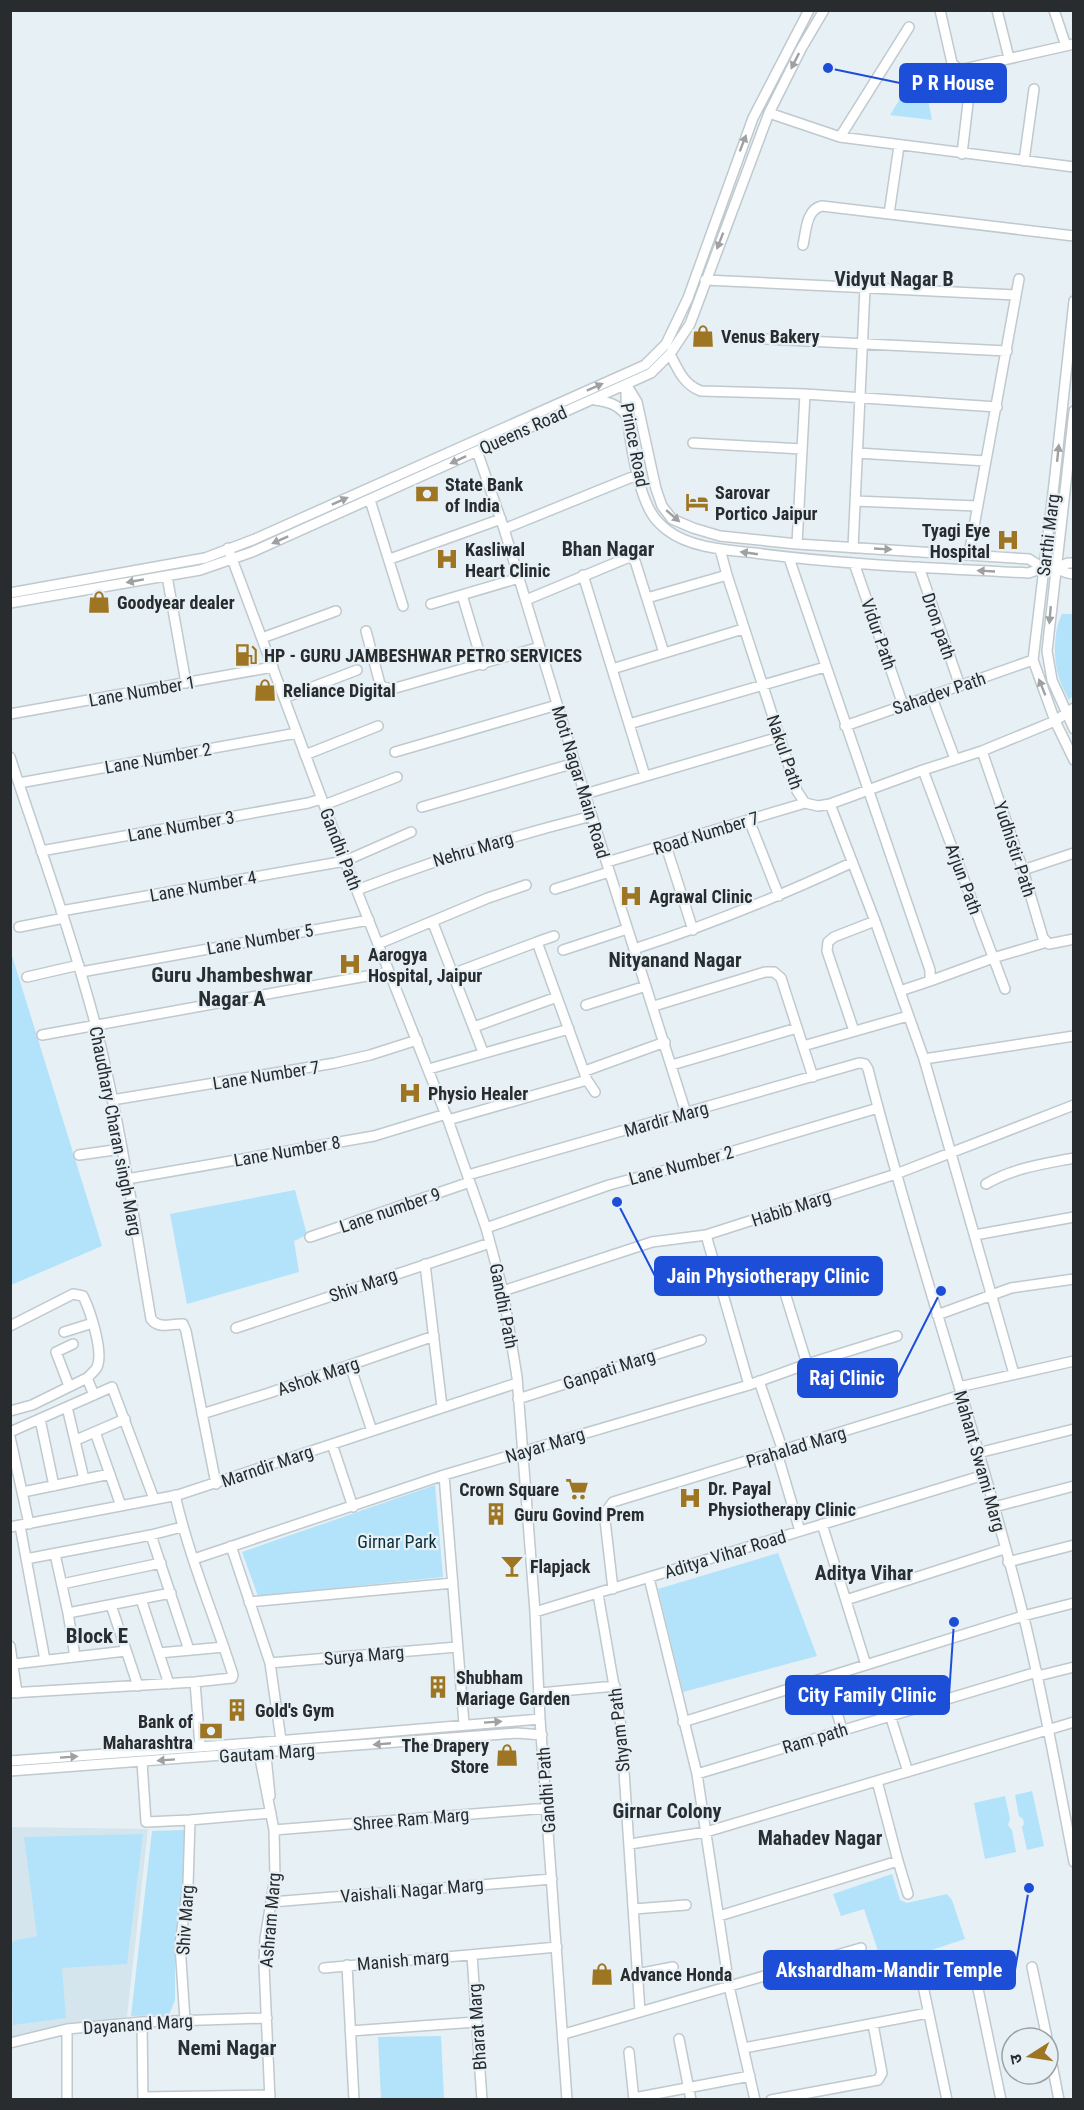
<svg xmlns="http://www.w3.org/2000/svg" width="1084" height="2110" viewBox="0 0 1084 2110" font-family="'Roboto Condensed','Noto Sans Devanagari',sans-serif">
<rect width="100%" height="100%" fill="#e6f0f5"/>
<!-- built -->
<path fill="#d4e5ee" d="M11,1827L148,1829L127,2017L11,2041Z"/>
<!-- green -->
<path fill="#b3e3fa" d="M921,65L932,120L890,115Z
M1062,614H1073V696L1069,700C1065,692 1060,683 1058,674C1053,657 1054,629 1062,614Z
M10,949L102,1246L11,1285H10Z
M295,1190L307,1235L294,1241L299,1272L187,1304L170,1214Z
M435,1485L443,1577L258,1596L242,1552Z
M778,1553L817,1656L683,1692L658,1589Z
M1032,1791L1044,1846L1027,1850L1022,1827L1024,1824L1023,1819L1019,1816L1015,1795Z
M1005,1796L1010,1819L1008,1825L1012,1830L1016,1852L985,1859L974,1803Z
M184,1830L185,1870L175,1941V2000L169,2015L131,2016L152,1831Z
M143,1834L127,1964L62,1968L66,2018L13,2025L11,1947L13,1941L37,1936L24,1837Z
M892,1874L900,1900L907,1903L947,1894L952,1900L965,1939L883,1966L864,1909L841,1916L833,1894Z
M441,2036L444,2099H381L378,2037Z"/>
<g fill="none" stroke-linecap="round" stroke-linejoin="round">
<!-- minor casing -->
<g stroke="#bfc9ce" stroke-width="12">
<path id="minor" d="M940,10L952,63L957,68L964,69L1074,44
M997,10L1009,58
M1054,10L1066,46
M769,113L840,137L1074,167
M840,137L909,27
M962,154L968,103
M1024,161L1034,89
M889,214L899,146
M803,245C806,232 806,209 822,206L1074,236
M705,280L1016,295
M1074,301L1054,484L1033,660L1055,721L1074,760
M728,337L1007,351
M670,354C678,370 684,385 701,391L805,394L997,407
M626,384L637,402L656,489L662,506L672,519L693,528L720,536L797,544L1029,559L1043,568
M626,385C625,416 635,487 652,514C655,519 662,526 667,530C690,548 727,550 755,553C845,565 937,568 1028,573C1038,570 1048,566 1058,569C1064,572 1067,574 1074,574
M595,400C609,402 617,404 626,415
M1074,411L1047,651L1052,680L1074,729
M693,443L802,449
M477,451L504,529L575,763L686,1113
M857,453L986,461
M370,500L403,606
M855,501L977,506
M504,529L637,475
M797,544L805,394
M228,548L345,861L448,1120L486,1228L503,1291L517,1377L535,1612L540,1719L567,2100
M853,548L865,288
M720,549L727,575L797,791L805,803L818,806L830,804L923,770L982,751L1055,721L1074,708
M969,554L1019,279
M789,558L930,970V981L900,991
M390,559L501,519
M854,563L903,705
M919,567L960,686
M1056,568L1068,563H1074
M583,575L645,776
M167,576L186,683
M10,593L205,558L255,539L645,365L666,344L688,298L753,118L809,10
M462,595L483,665
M647,598L727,575
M526,600L627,558H631L635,561L664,653
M10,603L200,570L252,552L651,373L670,354L690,324L769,113L801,49L824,10
M431,604L519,578
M366,631L380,684L383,687L392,689L540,647
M262,638L336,611
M612,669L743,629
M931,695L955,759
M284,698L357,670
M10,714L273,667
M629,724L825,667
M845,726L1033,660
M982,751L1023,870L1043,938L1049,944L1074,939
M395,752L557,705
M305,755L378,726
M10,757C39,845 71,933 95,1023C120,1120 134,1220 151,1319C159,1330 172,1323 183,1324L186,1331L216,1484
M923,770L1005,989
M19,783L297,733
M585,794L779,737
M830,804L875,921L924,1059L1014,1374
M324,805L397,777
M422,807L575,763
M749,820L779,896
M666,846L693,930
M41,851L308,803L321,799
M607,862L805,803
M1023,870L1074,853
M555,889L609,872
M357,890C434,860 512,836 592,816
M61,911L345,861L411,832
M433,923L483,1052
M19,927L64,918
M554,936L537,942L587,1080L595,1092
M378,944L488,898L526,885
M634,949C709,925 780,896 851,863
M563,950L627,929
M81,972L369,920
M452,974L537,942
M27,977L79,965
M930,981L993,958L1047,942
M586,1005L646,986
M654,1006L765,972H774L781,978L813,1077
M474,1027L557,997
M854,1031L827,951L828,942L834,937L875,921
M42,1035L389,972
M803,1046L908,1016
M924,1059L1074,1036
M672,1065L797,1028
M429,1069L569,1029
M585,1071L665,1042
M112,1100L335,1063L370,1055L417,1040
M448,1120L587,1080
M79,1155L121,1149
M468,1175L859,1063L865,1064L868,1069C915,1254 978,1434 1024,1618C1044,1699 1058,1781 1074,1862
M127,1179L374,1136L446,1114
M986,1184C1013,1168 1043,1164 1074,1158
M486,1228L609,1185L700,1161L878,1108
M706,1235L749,1385
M975,1235L1074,1217
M310,1237L470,1182
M425,1264L442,1407
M776,1264L807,1364
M503,1291L652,1242L706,1235L896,1174L1074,1105
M937,1315L1011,1288L1074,1279
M10,1326L73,1294L83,1296C90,1310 104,1352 97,1367C95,1371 90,1375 87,1378
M236,1328L490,1243
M64,1332L93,1323
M350,1365L372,1431
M759,1381L783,1451
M69,1386L56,1352L73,1344
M959,1387L1074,1361
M518,1399L701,1340
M67,1407L84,1479
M10,1411L32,1405L87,1378L94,1395
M202,1414L269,1393L434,1336
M40,1419L54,1486
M10,1432L112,1387L154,1499
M95,1432L121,1506
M10,1437L29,1524
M76,1440L125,1419
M332,1444L353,1507
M777,1453L800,1531
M978,1453L1074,1429
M444,1475L464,1724
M23,1492L110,1474
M994,1507L1074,1486
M822,1524L866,1665
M20,1526L45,1660
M10,1527L178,1495L517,1383
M151,1535L189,1650
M231,1546L270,1663L281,1740
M55,1554L68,1613L75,1657
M26,1559L151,1535L182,1527
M194,1559L444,1475L749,1385L807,1364L897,1336
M1008,1562L1074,1545
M649,1578L697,1774L729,1986L755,2100
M62,1584L161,1563
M613,1589L605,1520L607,1510L613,1502L961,1395
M598,1594L621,1726L640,2012
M141,1599L169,1684
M846,1600L1004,1549
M249,1602L453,1583
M111,1605L138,1686
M535,1612L984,1475
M68,1613L171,1593
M10,1646L17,1693
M159,1653L224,1647
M270,1663L457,1647
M14,1664L126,1651
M1038,1676L1074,1667
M826,1678L842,1729
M195,1682L200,1746
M10,1693L195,1682L232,1678L233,1675C214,1615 189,1557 175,1495
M540,1693L615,1686
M890,1715L908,1772
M683,1722L1023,1616L1074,1603
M265,1747L270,1796
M258,1748L274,1830L275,1877L265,1939L264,1965L270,2100
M10,1761L265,1742L540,1719
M142,1762L146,1822L190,1820L271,1813
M10,1771L517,1733L542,1735
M697,1774L1037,1672
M877,1781L898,1861L908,1894
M274,1830L548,1808
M630,1844L706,1832L1074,1722
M272,1902L552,1879
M634,1909L686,1905
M719,1916L898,1861
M472,1955L482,2100
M918,1962L947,2100
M347,1965L354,2100
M1032,1967L1047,2038
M324,1968L557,1947
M637,1974L673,1967
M977,1984L1001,2100
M185,2020L180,1945L188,1885L190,1820
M142,2022L143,2100
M67,2029V2100
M350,2031L476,2022
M564,2034L861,1948
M679,2039L691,2100
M10,2043L67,2029L142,2022L267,2018
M1048,2044L1059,2100
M744,2048L928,2013
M629,2052L634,2100
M143,2097L270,2095
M634,2098L750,2076
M771,2100L878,2080L882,2073L873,2024"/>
</g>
<!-- minor -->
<use href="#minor" stroke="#fff" stroke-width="9"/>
</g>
<!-- one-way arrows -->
<defs><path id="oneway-solid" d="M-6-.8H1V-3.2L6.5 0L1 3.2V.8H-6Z" transform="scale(1.5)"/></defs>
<g fill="#9ea0a1">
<use href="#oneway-solid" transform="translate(795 61) rotate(117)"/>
<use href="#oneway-solid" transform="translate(743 143) rotate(-69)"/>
<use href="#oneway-solid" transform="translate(720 241) rotate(111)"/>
<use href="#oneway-solid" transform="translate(595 387) rotate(-24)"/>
<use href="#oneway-solid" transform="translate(1058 453) rotate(-84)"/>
<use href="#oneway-solid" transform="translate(458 460) rotate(155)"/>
<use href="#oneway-solid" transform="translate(340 501) rotate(-24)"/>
<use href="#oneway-solid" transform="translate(673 516) rotate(41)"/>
<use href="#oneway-solid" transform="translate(280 540) rotate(156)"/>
<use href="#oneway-solid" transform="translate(883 549) rotate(3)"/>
<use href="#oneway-solid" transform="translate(749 553) rotate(-172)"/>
<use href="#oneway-solid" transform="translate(986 571) rotate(-177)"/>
<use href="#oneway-solid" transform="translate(135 581) rotate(170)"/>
<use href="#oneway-solid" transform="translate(1050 615) rotate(95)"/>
<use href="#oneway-solid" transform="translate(1042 687) rotate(-112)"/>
<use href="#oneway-solid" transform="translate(493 1722) rotate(-4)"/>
<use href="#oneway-solid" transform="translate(382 1744) rotate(175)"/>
<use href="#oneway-solid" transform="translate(69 1757) rotate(-4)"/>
<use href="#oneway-solid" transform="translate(166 1760) rotate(176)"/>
</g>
<!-- icons -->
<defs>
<g id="shop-bare" transform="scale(1.8)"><path d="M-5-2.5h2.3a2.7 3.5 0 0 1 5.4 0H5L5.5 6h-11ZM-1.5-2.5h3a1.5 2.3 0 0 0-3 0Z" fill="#9e7623" stroke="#e6f0f5" stroke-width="2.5" paint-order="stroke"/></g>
<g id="bank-bare" transform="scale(1.8)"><path d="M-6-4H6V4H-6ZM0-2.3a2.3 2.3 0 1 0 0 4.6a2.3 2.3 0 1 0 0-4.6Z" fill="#9e7623" stroke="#e6f0f5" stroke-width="2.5" paint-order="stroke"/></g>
<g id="hotel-bare" transform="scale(1.8)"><path d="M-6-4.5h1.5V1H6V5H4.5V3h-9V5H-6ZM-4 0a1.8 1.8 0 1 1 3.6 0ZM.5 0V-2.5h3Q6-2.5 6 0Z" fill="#9e7623" stroke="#e6f0f5" stroke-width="2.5" paint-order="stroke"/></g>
<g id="hospital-bare" transform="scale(1.8)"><path d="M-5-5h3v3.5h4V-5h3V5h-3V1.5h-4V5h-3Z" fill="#9e7623" stroke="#e6f0f5" stroke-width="2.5" paint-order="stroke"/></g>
<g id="fuel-bare" transform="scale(1.8)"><path d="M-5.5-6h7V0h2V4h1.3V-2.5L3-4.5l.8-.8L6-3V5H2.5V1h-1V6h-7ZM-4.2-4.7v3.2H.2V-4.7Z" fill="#9e7623" stroke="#e6f0f5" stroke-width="2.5" paint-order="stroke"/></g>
<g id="supermarket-bare" transform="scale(1.8)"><path d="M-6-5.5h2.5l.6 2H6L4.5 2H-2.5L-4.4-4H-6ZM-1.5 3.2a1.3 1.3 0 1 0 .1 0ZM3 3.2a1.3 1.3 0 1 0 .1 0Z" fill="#9e7623" stroke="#e6f0f5" stroke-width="2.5" paint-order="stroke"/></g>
<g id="building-bare" transform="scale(1.8)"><path d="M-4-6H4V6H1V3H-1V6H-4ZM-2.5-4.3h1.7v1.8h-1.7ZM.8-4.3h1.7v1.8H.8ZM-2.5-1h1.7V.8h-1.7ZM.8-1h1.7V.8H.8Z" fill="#9e7623" stroke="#e6f0f5" stroke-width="2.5" paint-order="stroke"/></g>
<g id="bar-bare" transform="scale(1.8)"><path d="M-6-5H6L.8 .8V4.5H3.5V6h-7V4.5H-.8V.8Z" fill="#9e7623" stroke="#e6f0f5" stroke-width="2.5" paint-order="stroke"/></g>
</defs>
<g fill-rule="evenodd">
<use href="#shop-bare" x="703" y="336"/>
<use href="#bank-bare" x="427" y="494"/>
<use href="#hotel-bare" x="697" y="502"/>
<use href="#hospital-bare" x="1008" y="540"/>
<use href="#hospital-bare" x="447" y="559"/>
<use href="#shop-bare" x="99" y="602"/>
<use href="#fuel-bare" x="246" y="655"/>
<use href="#shop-bare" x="265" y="690"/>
<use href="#hospital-bare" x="631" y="896"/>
<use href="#hospital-bare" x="350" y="964"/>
<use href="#hospital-bare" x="410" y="1093"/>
<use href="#supermarket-bare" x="577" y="1489"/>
<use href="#hospital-bare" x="690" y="1498"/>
<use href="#building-bare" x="496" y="1514"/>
<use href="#bar-bare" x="512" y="1566"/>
<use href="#building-bare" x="438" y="1687"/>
<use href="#building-bare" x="237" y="1710"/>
<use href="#bank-bare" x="211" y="1731"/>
<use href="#shop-bare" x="507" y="1755"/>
<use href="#shop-bare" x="602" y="1974"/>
</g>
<g text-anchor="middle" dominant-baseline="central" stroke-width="4.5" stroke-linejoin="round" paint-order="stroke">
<!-- poi labels -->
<g font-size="18" font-weight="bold" fill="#282c2e" stroke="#e6f0f5" text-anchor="start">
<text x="721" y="336">Venus Bakery</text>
<text x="445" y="484">State Bank<tspan x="445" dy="21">of India</tspan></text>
<text x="715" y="492">Sarovar<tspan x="715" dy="21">Portico Jaipur</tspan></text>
<text x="990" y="530" text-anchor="end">Tyagi Eye<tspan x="990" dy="21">Hospital</tspan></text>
<text x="465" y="549">Kasliwal<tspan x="465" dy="21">Heart Clinic</tspan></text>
<text x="117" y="602">Goodyear dealer</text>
<text x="264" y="655">HP - GURU JAMBESHWAR PETRO SERVICES</text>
<text x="283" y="690">Reliance Digital</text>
<text x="649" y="896">Agrawal Clinic</text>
<text x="368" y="954">Aarogya<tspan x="368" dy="21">Hospital, Jaipur</tspan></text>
<text x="428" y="1093">Physio Healer</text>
<text x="708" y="1488">Dr. Payal<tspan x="708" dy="21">Physiotherapy Clinic</tspan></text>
<text x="559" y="1489" text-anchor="end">Crown Square</text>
<text x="514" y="1514">Guru Govind Prem</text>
<text x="530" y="1566">Flapjack</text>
<text x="456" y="1677">Shubham<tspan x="456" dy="21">Mariage Garden</tspan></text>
<text x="255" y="1710">Gold's Gym</text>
<text x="193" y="1721" text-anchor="end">Bank of<tspan x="193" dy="21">Maharashtra</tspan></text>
<text x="489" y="1745" text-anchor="end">The Drapery<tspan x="489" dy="21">Store</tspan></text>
<text x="620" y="1974">Advance Honda</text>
</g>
<!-- street labels -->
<g font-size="18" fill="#282c2e" stroke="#e6f0f5">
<text transform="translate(523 430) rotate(-24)">Queens Road</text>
<text transform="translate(635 445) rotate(79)">Prince Road</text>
<text transform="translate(1048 535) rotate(-83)">Sarthi Marg</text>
<text transform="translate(939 626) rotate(71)">Dron path</text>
<text transform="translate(879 634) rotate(71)">Vidur Path</text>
<text transform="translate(142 691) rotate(-10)">Lane Number 1</text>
<text transform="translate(939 693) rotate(-19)">Sahadev Path</text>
<text transform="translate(785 752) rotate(71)">Nakul Path</text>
<text transform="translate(158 758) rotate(-10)">Lane Number 2</text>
<text transform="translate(581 782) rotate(73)">Moti Nagar Main Road</text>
<text transform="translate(181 826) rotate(-10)">Lane Number 3</text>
<text transform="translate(706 833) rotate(-17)">Road Number 7</text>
<text transform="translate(341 849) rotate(69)">Gandhi Path</text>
<text transform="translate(473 849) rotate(-17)">Nehru Marg</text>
<text transform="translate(1015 849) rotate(72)">Yudhistir Path</text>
<text transform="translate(964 879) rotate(70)">Arjun Path</text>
<text transform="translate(203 886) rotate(-10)">Lane Number 4</text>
<text transform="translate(260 939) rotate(-10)">Lane Number 5</text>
<text transform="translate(266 1075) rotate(-9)">Lane Number 7</text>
<text transform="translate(666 1119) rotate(-16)">Mardir Marg</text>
<text transform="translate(116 1131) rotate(79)">Chaudhary Charan singh Marg</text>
<text transform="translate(287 1151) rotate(-10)">Lane Number 8</text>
<text transform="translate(681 1165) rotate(-15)">Lane Number 2</text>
<text transform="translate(791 1208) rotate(-18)">Habib Marg</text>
<text transform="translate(390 1210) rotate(-19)">Lane number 9</text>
<text transform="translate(363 1285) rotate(-19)">Shiv Marg</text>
<text transform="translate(504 1306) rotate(79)">Gandhi Path</text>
<text transform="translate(609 1369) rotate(-18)">Ganpati Marg</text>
<text transform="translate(318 1376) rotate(-19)">Ashok Marg</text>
<text transform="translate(545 1445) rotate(-17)">Nayar Marg</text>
<text transform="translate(796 1447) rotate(-17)">Prahalad Marg</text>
<text transform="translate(980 1461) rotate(74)">Mahant Swami Marg</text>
<text transform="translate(267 1466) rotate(-19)">Marndir Marg</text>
<text transform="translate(725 1554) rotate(-17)">Aditya Vihar Road</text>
<text transform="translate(364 1655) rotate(-5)">Surya Marg</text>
<text transform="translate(619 1730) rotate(-96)">Shyam Path</text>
<text transform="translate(815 1738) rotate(-17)">Ram path</text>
<text transform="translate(267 1753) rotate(-4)">Gautam Marg</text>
<text transform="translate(546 1790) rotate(-94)">Gandhi Path</text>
<text transform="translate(411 1819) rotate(-5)">Shree Ram Marg</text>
<text transform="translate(412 1890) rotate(-5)">Vaishali Nagar Marg</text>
<text transform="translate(185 1920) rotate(-86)">Shiv Marg</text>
<text transform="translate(270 1920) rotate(-85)">Ashram Marg</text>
<text transform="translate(403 1960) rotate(-5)">Manish marg</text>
<text transform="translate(138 2024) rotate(-4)">Dayanand Marg</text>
<text transform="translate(477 2027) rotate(-94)">Bharat Marg</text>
</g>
<!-- park labels -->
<g font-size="18" fill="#0a303e" stroke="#e6f0f5">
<text x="397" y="1541">Girnar Park</text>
</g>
<!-- neighbourhood labels -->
<g font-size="20" font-weight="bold" fill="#282f33" stroke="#e6f0f5">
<text x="894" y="279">Vidyut Nagar B</text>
<text x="608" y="549">Bhan Nagar</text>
<text x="675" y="960">Nityanand Nagar</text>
<text x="864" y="1573">Aditya Vihar</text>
<text x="667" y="1811">Girnar Colony</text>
<text x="820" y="1838">Mahadev Nagar</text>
</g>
<!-- quarter labels -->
<g font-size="21" font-weight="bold" fill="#282f33" stroke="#e6f0f5">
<text x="232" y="975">Guru Jhambeshwar<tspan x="232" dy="24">Nagar A</tspan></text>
<text x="97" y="1636">Block E</text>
<text x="227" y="2048">Nemi Nagar</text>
</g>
</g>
<!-- callouts -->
<path fill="none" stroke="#1d4ed8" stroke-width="2" d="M828 68L900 83M617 1202L655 1276M941 1291L897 1378M954 1622L949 1695M1029 1888L1015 1970"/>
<g fill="#1d4ed8" stroke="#e6f0f5" stroke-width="2">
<circle cx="828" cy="68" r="6"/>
<circle cx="617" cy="1202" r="6"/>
<circle cx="941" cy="1291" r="6"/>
<circle cx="954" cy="1622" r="6"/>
<circle cx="1029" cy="1888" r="6"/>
</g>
<g fill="#1d4ed8" stroke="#1d4ed8" stroke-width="2">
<rect x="900" y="64" width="106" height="38" rx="6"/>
<rect x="655" y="1257" width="227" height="38" rx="6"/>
<rect x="798" y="1359" width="99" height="38" rx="6"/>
<rect x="786" y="1676" width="163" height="38" rx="6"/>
<rect x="764" y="1951" width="251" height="38" rx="6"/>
</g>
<g font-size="20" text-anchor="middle" font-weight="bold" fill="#fff">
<text x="953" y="90">P R House</text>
<text x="768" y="1283">Jain Physiotherapy Clinic</text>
<text x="847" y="1385">Raj Clinic</text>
<text x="867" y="1702">City Family Clinic</text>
<text x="889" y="1977">Akshardham-Mandir Temple</text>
</g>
<!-- border -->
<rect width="1084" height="2110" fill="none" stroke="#282c2e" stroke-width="24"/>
<!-- north arrow -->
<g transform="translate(1030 2056) rotate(258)"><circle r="28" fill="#e6f0f5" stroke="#9aa2a5" stroke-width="1.5"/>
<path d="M0-4.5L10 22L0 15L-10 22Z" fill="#9e7623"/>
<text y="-9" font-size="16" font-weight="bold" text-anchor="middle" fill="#282c2e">उ</text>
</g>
</svg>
